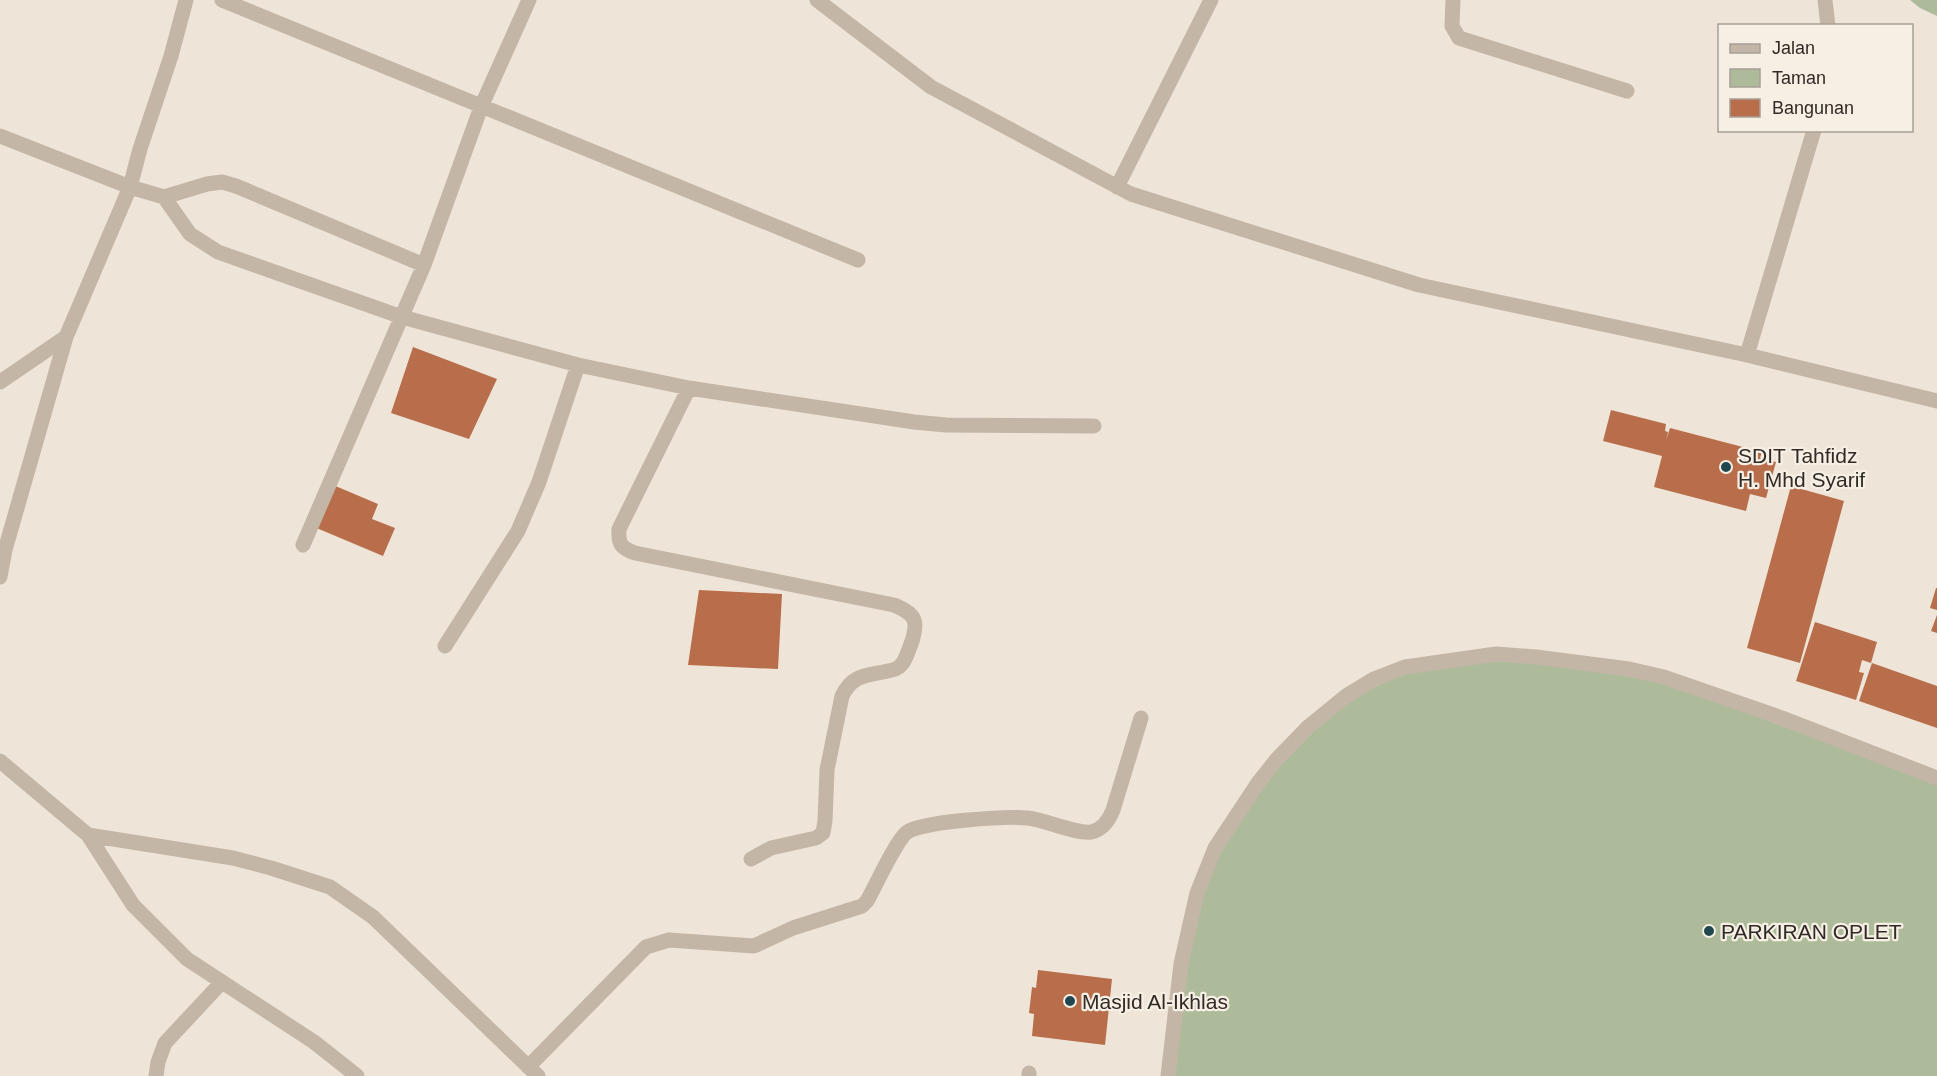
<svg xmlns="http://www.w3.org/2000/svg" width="1937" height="1076" viewBox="0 0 1937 1076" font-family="Arial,sans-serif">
<rect width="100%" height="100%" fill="#eee5d8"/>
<!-- green -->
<path fill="#adbb9a" d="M1910,0H1937V16L1920,8Z
M1475,660L1536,661L1664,682L1937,783V1076H1173L1186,965L1201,894L1219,850L1280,762L1349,699L1407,672Z"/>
<!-- building -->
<path fill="#b96e4b" d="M413,347L497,379L469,439L391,413Z
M1611,410L1666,424L1665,431L1668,432L1666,440L1670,428L1762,452L1760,458L1776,462L1766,498L1750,494L1746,511L1654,487L1662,456L1603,441Z
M326,482L378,504L372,519L395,528L383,556L307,524Z
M1791,486L1844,501L1800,663L1747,648Z
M1936,588H1937V610L1930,608Z
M699,590L782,594L778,669L688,665Z
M1937,615V633L1931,631Z
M1815,622L1877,642L1871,663L1862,660L1859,672L1864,673L1856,700L1796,681Z
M1872,663L1937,686V728L1859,701Z
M1038,970L1112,979L1105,1045L1032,1036L1034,1014L1029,1013L1032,987L1036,988Z"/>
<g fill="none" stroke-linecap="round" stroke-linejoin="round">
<!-- service -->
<path stroke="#c4b6a6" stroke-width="15" d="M1168,1076L1181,964L1197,893L1215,848L1258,783L1277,759L1308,727L1346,696L1374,679L1405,667L1496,654L1536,657L1629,669L1664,677L1782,718L1937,778"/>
<!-- minor -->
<path stroke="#c4b6a6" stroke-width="15" d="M222,0L858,260
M817,0L931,87L1131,194L1419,285L1747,355L1937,401
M1453,0L1452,26L1459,38L1627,91
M1825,0L1828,26
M0,136L130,187L164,197L207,184L222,182L236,186L424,265
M1117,187L1211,0
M164,197L190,234L218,252L402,317L578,365L689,388L914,422L946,425L1094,426
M1747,355L1814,130
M0,382L66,337
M689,388L619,529C618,544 621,548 635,553L894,605C916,614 919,621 911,644C908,651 906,660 901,665C898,669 893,670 888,671C866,676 853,674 842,696L827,770L825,821L823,833L816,838L771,848L751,859
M303,545L424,265L481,107L529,0
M0,577L5,550L66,337L130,187L140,149L171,56L186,0
M445,646L518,531L539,482L578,365
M0,761L88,835L233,858L271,868L330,887L373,917L538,1076
M88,835L133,905L187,959L314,1042L357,1076
M528,1067L646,947L669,940L754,946L793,928L862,906L867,901C876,885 895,843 906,833C919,821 1009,816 1028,818C1046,820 1075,834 1091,832C1102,830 1109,820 1113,810L1141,718
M156,1076L158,1062L165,1043L222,982
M1029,1076V1073"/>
</g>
<!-- markers -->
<g fill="#20474e" stroke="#f6efe4" stroke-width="2">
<circle cx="1726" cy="467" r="6"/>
<circle cx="1709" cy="931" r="6"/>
<circle cx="1070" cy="1001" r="6"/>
</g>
<g text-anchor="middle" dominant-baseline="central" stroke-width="4.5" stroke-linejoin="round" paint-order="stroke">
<!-- poi labels -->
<g font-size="21" fill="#312a26" stroke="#f6efe4" text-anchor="start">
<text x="1738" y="455">SDIT Tahfidz<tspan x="1738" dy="24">H. Mhd Syarif</tspan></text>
<text x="1721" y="931">PARKIRAN OPLET</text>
<text x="1082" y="1001">Masjid Al-Ikhlas</text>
</g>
</g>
<!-- legend -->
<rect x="1718" y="24" width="195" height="108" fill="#f6efe4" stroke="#a7a098" stroke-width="1.5"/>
<rect x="1730" y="44" width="30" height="9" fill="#c4b6a6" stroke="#a7a098" stroke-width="1.5"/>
<text x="1772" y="54" font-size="18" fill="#312a26">Jalan</text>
<rect x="1730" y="69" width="30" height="18" fill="#adbb9a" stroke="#a7a098" stroke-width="1.5"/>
<text x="1772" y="84" font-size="18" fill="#312a26">Taman</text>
<rect x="1730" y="99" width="30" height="18" fill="#b96e4b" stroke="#a7a098" stroke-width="1.5"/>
<text x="1772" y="114" font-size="18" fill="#312a26">Bangunan</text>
</svg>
